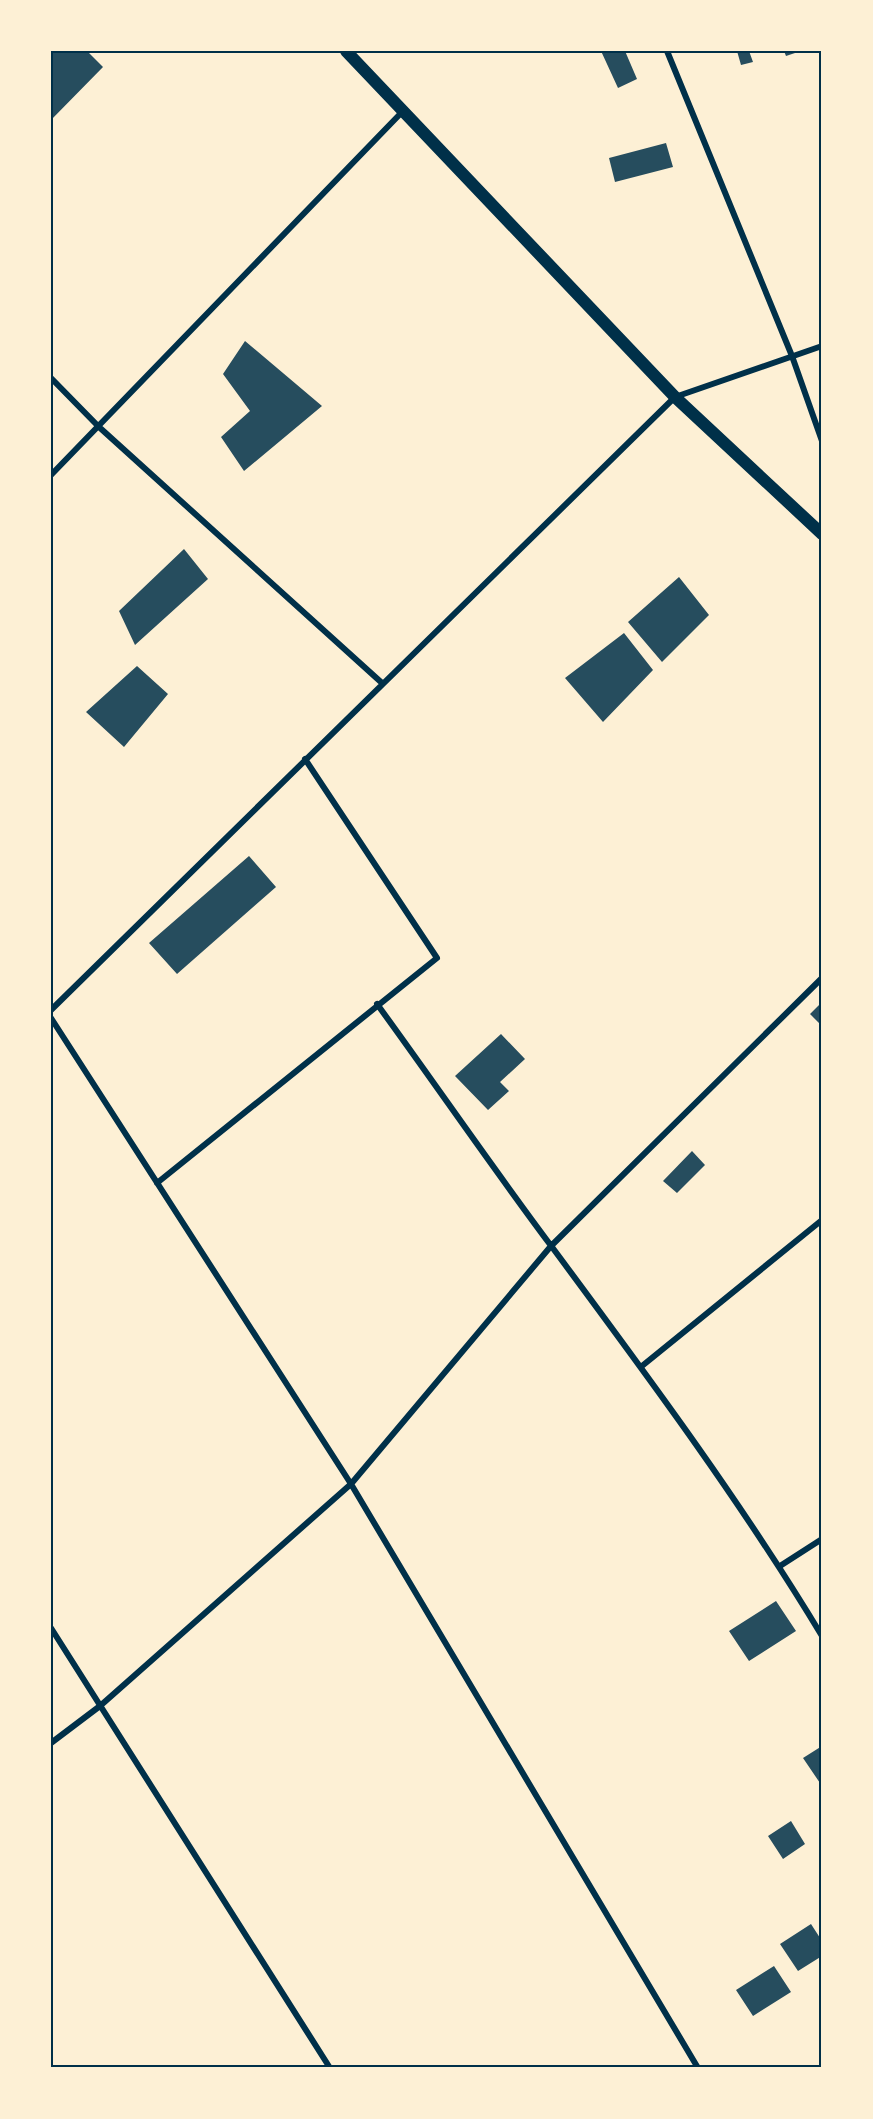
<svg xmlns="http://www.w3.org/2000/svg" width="873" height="2119" viewBox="0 0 873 2119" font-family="'Source Serif 4',serif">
<rect width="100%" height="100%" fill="#fdf0d5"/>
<!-- building -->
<path fill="#264d5e" d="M51,51H87L103,67L51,120Z
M601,51H625L637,79L618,88Z
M737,51H749L753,62L741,65Z
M784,51H801L786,56Z
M666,143L673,167L615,182L609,158Z
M245,341L322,406L244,471L221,437L250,411L223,374Z
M184,549L208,579L135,645L119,611Z
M679,577L709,615L662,662L628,622Z
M624,633L653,670L603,722L565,678Z
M137,666L168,694L124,747L86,712Z
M249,856L276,887L177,974L149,943Z
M822,1002V1026L810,1014Z
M501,1034L525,1059L500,1082L509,1091L488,1110L455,1076Z
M692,1151L705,1165L677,1193L663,1181Z
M776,1601L796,1631L749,1661L729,1631Z
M822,1746V1786L803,1758Z
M791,1821L805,1844L783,1859L768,1836Z
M811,1924L822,1941V1956L798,1971L780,1944Z
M774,1966L791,1992L753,2016L736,1990Z"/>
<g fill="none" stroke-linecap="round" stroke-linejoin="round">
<!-- minor -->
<path stroke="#003049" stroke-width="6" d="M667,51L792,356L822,441
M51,378L99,427L382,683
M51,475L403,111
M377,1004C436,1085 492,1167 552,1247C646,1374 740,1500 822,1636
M51,1010L675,397L822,346
M51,1018L351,1484L698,2068
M157,1183L437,958L305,759
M642,1366L822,1220
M780,1566L822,1539
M51,1628L330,2068
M51,1743L100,1706L351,1484L551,1246L822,978"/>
<!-- secondary -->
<path stroke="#003049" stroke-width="12" d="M346,51L675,397L822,534"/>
</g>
<!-- border -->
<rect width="873" height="2119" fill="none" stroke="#fdf0d5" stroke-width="105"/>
<rect x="52" y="52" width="768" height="2014" fill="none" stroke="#003049" stroke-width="2"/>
</svg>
